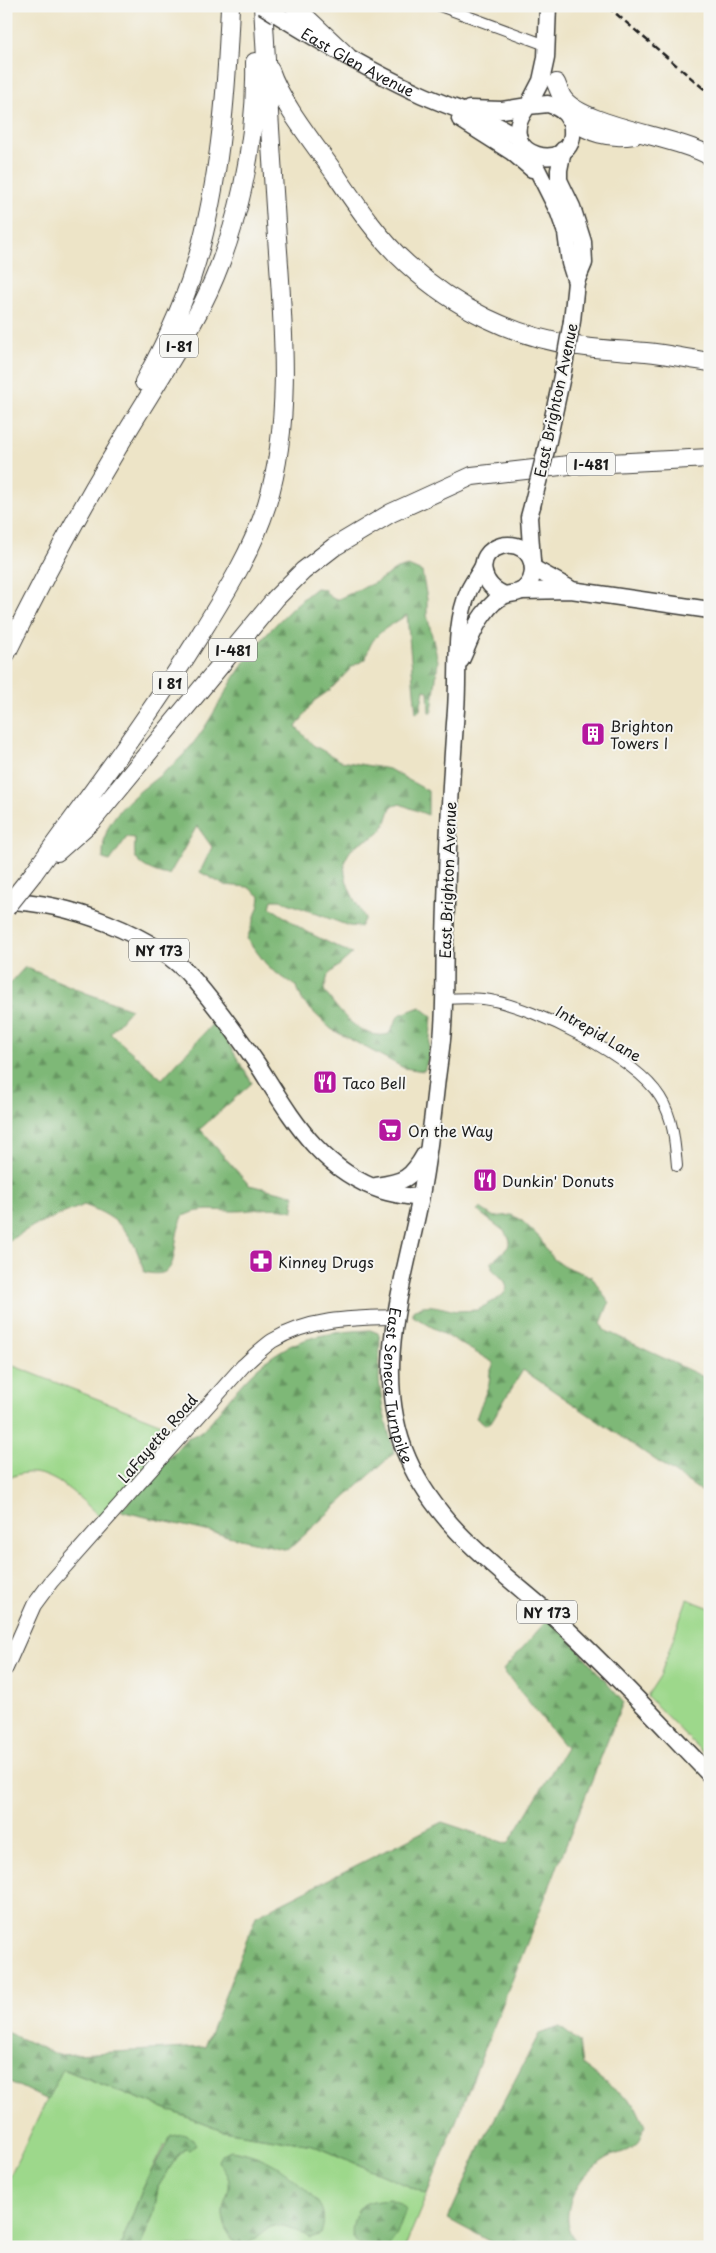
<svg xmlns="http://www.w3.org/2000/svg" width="716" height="2253" viewBox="0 0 716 2253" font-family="'Playpen Sans',sans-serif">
<defs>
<pattern id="forest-firs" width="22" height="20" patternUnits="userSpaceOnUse" patternTransform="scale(1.25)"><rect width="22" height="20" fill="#7eb877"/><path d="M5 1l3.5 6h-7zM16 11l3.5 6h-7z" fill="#669561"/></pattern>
</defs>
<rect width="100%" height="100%" fill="#f6f6f2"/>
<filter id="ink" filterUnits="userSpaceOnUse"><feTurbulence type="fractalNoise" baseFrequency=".02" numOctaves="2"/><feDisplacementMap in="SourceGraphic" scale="10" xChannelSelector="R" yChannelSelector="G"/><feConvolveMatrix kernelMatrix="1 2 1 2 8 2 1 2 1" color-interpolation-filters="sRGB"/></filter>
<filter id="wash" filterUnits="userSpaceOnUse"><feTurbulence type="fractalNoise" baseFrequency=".0096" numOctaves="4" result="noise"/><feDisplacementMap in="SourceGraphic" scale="20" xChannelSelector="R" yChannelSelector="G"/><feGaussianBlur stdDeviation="1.12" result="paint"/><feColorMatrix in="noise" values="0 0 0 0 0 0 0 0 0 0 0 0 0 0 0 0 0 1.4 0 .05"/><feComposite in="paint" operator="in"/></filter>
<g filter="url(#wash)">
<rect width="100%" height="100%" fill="#ede4c7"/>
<!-- green -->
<path fill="#9dd88b" stroke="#5c7a54" d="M6,1363L177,1430L101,1518C76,1495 43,1457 6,1480Z
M687,1599L710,1608V1760L647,1696L660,1676Z
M62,2069L223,2131L313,2145L427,2194L405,2247H140L154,2213L158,2187L178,2155L185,2149L164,2145L145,2183L120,2247H6V2184Z"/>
<!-- forest -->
<path fill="url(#forest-firs)" stroke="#4d6a4a" d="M408,566L422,572L427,599V615L438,661L432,712H429L428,691L424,690L420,710L416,713L407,615C387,628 370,634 366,659L353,666L330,690L314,701L296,727L313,745L341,761L389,769L428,791V815L400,804L391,807C388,815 386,826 380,832C374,839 361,840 354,847C332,867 354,899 365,918L360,927L349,926L280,900H272L270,907L305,931L352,954L328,975L324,990C337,1010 362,1042 389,1034L399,1015L420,1007L432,1016L428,1059L424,1071L404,1068L331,1029L303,1002L297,987L269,968L247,939L259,905L260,896L248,887L224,885L200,872L212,847L197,826L169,875C159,874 137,866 135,855C134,850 135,843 135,838L127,837L110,861L103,859C103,845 104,835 111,822C130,791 169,775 191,746C210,723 222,696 238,672C258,641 287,610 316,588L324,589L329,596L336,600L376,582L397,569Z
M25,967L86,993L131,1009L110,1033L162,1079L215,1021L252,1083L200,1129L249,1185L294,1195L293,1211C272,1205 255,1211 234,1211C214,1211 203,1207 183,1216C181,1222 178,1228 177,1235C173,1259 176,1280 144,1272C134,1235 121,1218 84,1205L35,1225L6,1242V988Z
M480,1208L494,1217L511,1215L520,1219L540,1238L546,1250L555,1260L564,1266L592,1277L609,1303L601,1323L604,1330L710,1380V1488L707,1495L523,1370L491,1422L485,1425L476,1418L489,1384L490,1372L494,1363L413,1316V1311C424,1300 443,1309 457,1311C464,1311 471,1310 478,1310C484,1304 511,1297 506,1284C504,1279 496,1273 492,1269V1262L508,1247L510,1240L504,1231L480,1213L477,1210Z
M370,1330L378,1333L380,1339L379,1380L383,1410L394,1453L288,1550L120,1511L187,1438C206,1433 215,1415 228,1400C271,1347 301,1333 370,1330Z
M548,1619L572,1642L623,1702L427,2194L313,2145L223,2131L63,2069L47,2100L6,2080V2032L58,2055L205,2047L256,1916L442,1822L508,1844L566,1748L503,1670Z
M560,2027L579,2042L582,2065L635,2105L645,2126C643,2132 642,2139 638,2143C625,2155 615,2152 604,2160C576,2178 552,2220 581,2247H500L448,2219L483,2141L539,2034Z
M183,2134L193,2139L196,2145L190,2150L185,2149L178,2155L158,2187L154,2213L140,2247H120L145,2183L171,2136Z
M231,2150C263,2155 281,2166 304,2188C320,2203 328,2211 321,2234L310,2238C299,2232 283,2222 271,2227C266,2229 260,2235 255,2239C250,2242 247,2245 241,2246C228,2240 220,2218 224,2204C226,2196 230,2190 229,2181C228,2174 221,2167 218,2161L221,2154Z
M390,2199L400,2203L406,2209L396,2236L388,2247C380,2247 368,2249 361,2246C345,2241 354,2212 363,2205C371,2200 382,2200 390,2199Z"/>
</g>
<g filter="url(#ink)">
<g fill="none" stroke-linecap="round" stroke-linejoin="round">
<!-- street casing -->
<g stroke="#3b3a36" stroke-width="12">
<path id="street" d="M440,6L546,45
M444,999C459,998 475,997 490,1000C535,1008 635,1057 660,1097C673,1117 675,1142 677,1166"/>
</g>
<!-- secondary casing -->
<g stroke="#3b3a36" stroke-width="16">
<path id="secondary" d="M6,1668L34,1605L51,1582L243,1366C252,1358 262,1348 272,1341C310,1318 353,1318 395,1317"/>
</g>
<!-- primary casing -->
<g stroke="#3b3a36" stroke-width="19">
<g id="primary">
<path id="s1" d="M276,14C321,42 366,69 414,91C449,108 487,117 519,138"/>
<path d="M548,104C560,108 570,114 572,128C577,177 488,158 528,106Z"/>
<path d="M469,109L502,110L528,106L541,81L546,58L548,6"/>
<path d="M460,119L512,152L532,169"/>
<path d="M563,150L559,170V180L572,207L583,242L584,263L576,282"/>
<path d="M529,153L559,213L566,233L570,263L576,282L572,321"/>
<path d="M546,450L562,376"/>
<path d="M532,506L529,517L532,561"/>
<path id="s2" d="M483,566C479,574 473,582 469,590C453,627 459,670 456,710C450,786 447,863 445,939C444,968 445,998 443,1027C442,1047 438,1067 436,1087C432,1125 427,1163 420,1201C403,1286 371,1375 408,1459C440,1533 511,1577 568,1630C617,1676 663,1726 710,1775"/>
<path d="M533,568L569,588"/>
<path d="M521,591L571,590L710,610"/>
<path d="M461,660C468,646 473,628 483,615C488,608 497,598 506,595C512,593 518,594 524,589C536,579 536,559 523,549C517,545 508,544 501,546C473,554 481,588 506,595"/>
<path d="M6,901C66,902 154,933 194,980C217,1007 238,1036 258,1065C292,1118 319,1169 383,1191C395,1195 408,1196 420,1198"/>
<path d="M376,1186C404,1182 411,1179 425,1154"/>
</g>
</g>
<!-- highway casing -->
<g stroke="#3b3a36" stroke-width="20">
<path id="highway" d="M294,6L347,56
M270,70C281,103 315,145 336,175C357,206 379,239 407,264C455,308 514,337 578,346C601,350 624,350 646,352C667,354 689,359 710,362
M556,83C558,88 560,93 562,97C580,126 676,136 710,156
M569,118C590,133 608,139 634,135
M144,382C168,339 189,293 201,245C221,168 227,85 230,6
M6,654C39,586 75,519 114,454C142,405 175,358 201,307C238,234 257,143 255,62
M57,852L92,821L276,598L303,571L334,547L391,513L472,476L569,465L710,458
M33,874C89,796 147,720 198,638C224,596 252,552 267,504C294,416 282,313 276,223C271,151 267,78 263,6"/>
</g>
<!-- street -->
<use href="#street" stroke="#fff" stroke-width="10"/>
<!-- secondary -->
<use href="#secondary" stroke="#fff" stroke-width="14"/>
<!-- primary -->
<use href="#primary" stroke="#fff" stroke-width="16"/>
<!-- highway -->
<use href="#highway" stroke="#fff" stroke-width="18"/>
<!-- rail -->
<path stroke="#1c1c1c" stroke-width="2.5" stroke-dasharray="8 4" stroke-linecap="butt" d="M607,6L710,94"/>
<!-- primary-bridge casing -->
<g stroke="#3b3a36" stroke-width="19" stroke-linecap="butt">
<path id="primary-bridge" d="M263,6L276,14
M562,376L572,321
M532,506L546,450"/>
</g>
<!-- highway-bridge casing -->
<g stroke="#3b3a36" stroke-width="20" stroke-linecap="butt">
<path id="highway-bridge" d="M6,908L33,874"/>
</g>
<!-- primary-bridge -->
<use href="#primary-bridge" stroke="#fff" stroke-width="16"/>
<!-- highway-bridge -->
<use href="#highway-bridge" stroke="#fff" stroke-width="18"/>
</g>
</g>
<!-- icons -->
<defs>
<g id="building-square" transform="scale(1.25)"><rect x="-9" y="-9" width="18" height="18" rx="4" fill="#b5179e" stroke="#f6f6f2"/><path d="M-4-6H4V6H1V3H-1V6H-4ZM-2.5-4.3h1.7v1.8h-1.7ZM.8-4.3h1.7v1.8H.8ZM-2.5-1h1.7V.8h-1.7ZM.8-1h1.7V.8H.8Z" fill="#fff"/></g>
<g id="restaurant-square" transform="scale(1.25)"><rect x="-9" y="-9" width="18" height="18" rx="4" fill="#b5179e" stroke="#f6f6f2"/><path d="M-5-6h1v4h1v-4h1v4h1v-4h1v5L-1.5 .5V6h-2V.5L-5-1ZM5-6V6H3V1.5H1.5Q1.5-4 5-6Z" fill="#fff"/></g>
<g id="supermarket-square" transform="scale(1.25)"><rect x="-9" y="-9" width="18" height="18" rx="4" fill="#b5179e" stroke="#f6f6f2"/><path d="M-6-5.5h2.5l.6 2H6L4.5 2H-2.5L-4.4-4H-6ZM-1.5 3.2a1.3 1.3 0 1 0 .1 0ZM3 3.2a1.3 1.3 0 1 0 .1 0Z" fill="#fff"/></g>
<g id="pharmacy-square" transform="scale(1.25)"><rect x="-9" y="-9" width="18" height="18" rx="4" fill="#b5179e" stroke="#f6f6f2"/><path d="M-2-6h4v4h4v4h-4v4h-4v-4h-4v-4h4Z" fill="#fff"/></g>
</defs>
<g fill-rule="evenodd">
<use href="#building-square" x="593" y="734"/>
<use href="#restaurant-square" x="325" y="1082"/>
<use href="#supermarket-square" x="390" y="1130"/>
<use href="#restaurant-square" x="485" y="1180"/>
<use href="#pharmacy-square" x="261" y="1261"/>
</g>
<g text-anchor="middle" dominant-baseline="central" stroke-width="4" stroke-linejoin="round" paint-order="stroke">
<!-- shield labels -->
<g fill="#f6f6f2" stroke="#5d5d5c" stroke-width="1">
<rect x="160" y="334.5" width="38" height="23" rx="4"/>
<rect x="567" y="452.5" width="48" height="23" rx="4"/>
<rect x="209" y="638.5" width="48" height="23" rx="4"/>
<rect x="152.5" y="671.5" width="35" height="23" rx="4"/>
<rect x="129" y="938.5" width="60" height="23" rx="4"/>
<rect x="517" y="1600.5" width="60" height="23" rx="4"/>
</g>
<g font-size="14" font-weight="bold" fill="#1c1c1c">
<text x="179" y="346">I-81</text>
<text x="591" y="464">I-481</text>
<text x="233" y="650">I-481</text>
<text x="170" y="683">I 81</text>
<text x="159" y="950">NY 173</text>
<text x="547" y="1612">NY 173</text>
</g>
<!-- street labels -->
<g font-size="15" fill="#1c1c1c" stroke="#f6f6f2">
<text stroke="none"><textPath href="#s1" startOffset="95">East Glen Avenue</textPath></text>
<text transform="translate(555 400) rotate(-78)">East Brighton Avenue</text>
<text transform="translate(447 880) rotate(-88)">East Brighton Avenue</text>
<text transform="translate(599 1033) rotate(30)">Intrepid Lane</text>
<text stroke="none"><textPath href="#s2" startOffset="830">East Seneca Turnpike</textPath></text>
<text transform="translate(157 1438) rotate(-49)">LaFayette Road</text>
</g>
<!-- poi labels -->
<g font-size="15" fill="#1c1c1c" stroke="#f6f6f2" text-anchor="start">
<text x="610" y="725">Brighton<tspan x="610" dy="17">Towers I</tspan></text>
<text x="342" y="1082">Taco Bell</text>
<text x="408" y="1130">On the Way</text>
<text x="502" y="1180">Dunkin' Donuts</text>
<text x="278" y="1261">Kinney Drugs</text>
</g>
</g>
<!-- margin -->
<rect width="716" height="2253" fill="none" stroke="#f6f6f2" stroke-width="25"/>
</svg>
